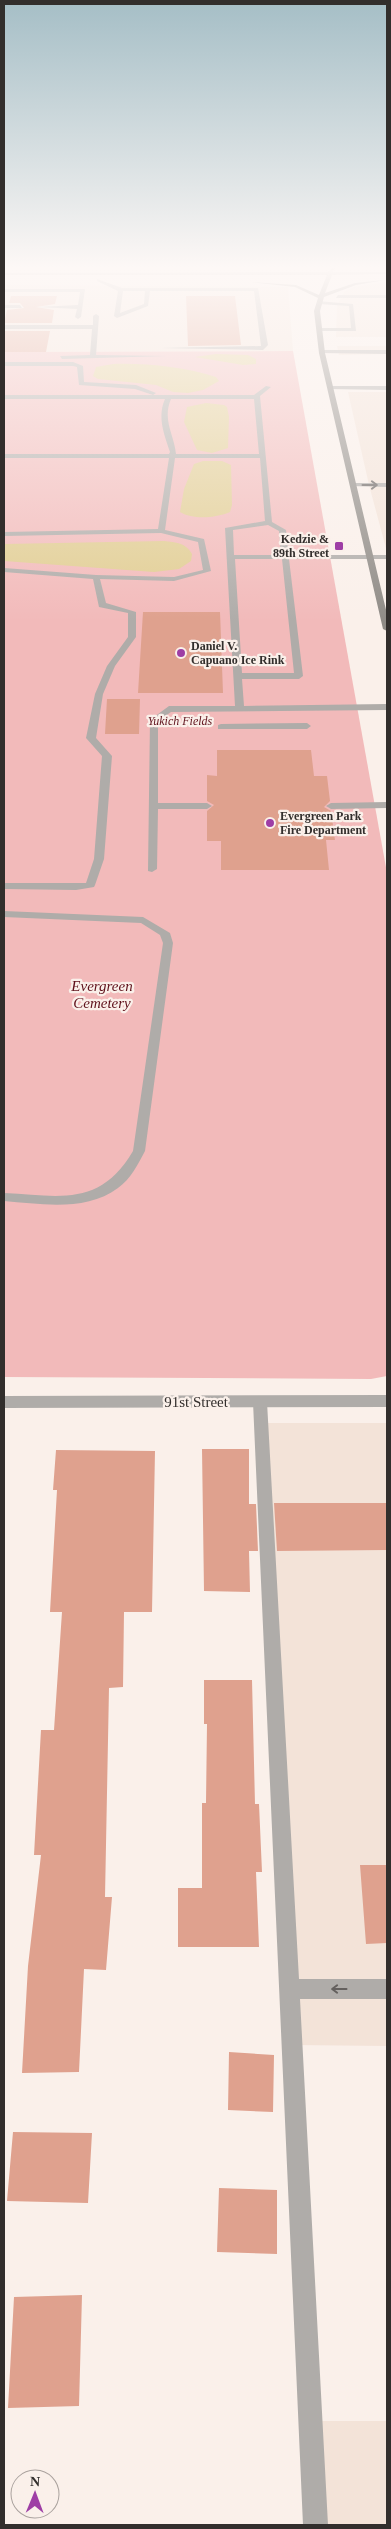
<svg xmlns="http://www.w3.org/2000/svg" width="391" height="2529" viewBox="0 0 391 2529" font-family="'Times New Roman',serif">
<rect width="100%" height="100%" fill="#faf0ea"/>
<!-- built -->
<path fill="#f3e3d8" d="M4,268H294L258,271H4Z
M387,282V337H336L337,306L344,292L354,287Z
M4,285L288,287L293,351L4,352Z
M337,346H387V354L339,355Z
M348,392H387V552L369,485Z
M262,1423H387V2046L292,2045Z
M311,2421H387V2525H316Z"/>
<!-- green -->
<path fill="#f2baba" d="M293,351L387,873V1376L371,1379L4,1377V352Z"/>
<!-- water -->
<path fill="#e1cd92" d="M216,354L248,355L256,359V364L243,365L195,357Z
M113,364C147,363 184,367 216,377L219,381L203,390L188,393L173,392L156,385L98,379L93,376L96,367Z
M206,403L224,405L227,407L229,417L228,448L212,453L197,450L184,422L187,407Z
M203,461H222L231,465L232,505L230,512C216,518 193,520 180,512L184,489L194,464Z
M164,541C176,542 186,543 192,554L191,561L179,569L154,572L4,561V544Z"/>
<!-- building -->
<path fill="#dfa18e" d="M11,296H57L55,304L36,307L54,310L52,323H4L7,310L24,308L20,303H9Z
M186,296H235L241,345L188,346Z
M4,331H50L46,352H4Z
M143,612H220L223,693H138Z
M107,699H140L139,734H105Z
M217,750H311L314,776H327L330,801L324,807L331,811L335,840H326L329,870H221V841H207V811L214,805L207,801V775L217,776Z
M202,1449H249V1504H256L258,1551H249L250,1592L204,1591Z
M56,1450L155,1451L152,1612H124L123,1687L109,1688L105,1897H112L106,1970L84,1969L79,2072L22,2073L28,1966L41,1855H34L41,1730H54L62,1612H50L57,1490H53Z
M274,1503H387V1550L277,1551Z
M204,1680H252L255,1804H259L262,1872H256L259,1947H178V1888H202V1803H206L207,1724H204Z
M360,1865H387V1943L366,1944Z
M229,2052L274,2055L273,2112L228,2110Z
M13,2132L92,2133L88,2203L7,2201Z
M219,2188L277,2190V2254L217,2252Z
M82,2295L79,2406L8,2408L14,2297Z"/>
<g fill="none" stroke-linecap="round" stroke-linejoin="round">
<!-- service -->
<path fill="#afaca9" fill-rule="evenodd" d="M97,279L122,288H258L268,345L263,350L161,348L261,346L254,291H150L148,306L117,318L114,316L118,291L97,281ZM123,291H145L144,304L120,313Z
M85,289L81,317L78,319L75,317L77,309L38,307L78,305L80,292H4V289Z
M338,295H387V298H336Z
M317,301L353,304L356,331H317L319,328H351L349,306L319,304Z
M20,305L22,308H4V305Z
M96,314L99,316L96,355L167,356L62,359L60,356L90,355L92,329H4V325H93V316Z
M322,350H387V354L320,353Z
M4,362H73L83,366L84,382L136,385L156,393L153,395L135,389L79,385L77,367L73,366H4Z
M266,386L271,387L260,396L272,522L286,530L289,555H371L375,557L371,559H289L303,676L299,679H242L244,706L387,704V710L171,712L158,721V803H207L212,806L207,809H158L157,869L152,872L148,871L150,720L169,706H235L225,528L265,521L260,458H175L165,530L204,539L211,571L174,581L100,579L106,603L136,612V637L115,666L103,694L96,738L112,756L104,859L95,885L94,887L76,890L4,889V883H86L94,859L102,756L86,738L95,694L107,666L128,637V613L99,607L93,579L4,572V568L96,575L174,577L203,570L198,542L161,533L4,536V532L158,529L169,458H4V454H169L170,452C164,434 157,417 165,399H4V395H254ZM171,399H254L259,454H176C174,434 162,420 171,399ZM268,525L279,531L281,555H234L233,530ZM235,559H282L294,673H242Z
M352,483H387V487L350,486Z
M221,724L307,723L311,726L307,729H218V725Z
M387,802V808L331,809L326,806L331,803Z
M4,911L143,917L170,933L173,943L145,1151C138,1164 131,1179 118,1188C86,1212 41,1204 4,1201V1193C61,1196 100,1207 133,1151L163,943L160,935L141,923L4,917Z
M260,1396L265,1398L267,1402L299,1979H387V1999H300L328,2525H303L253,1402L255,1398Z"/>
<!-- minor -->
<path fill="#afaca9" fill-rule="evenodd" d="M330,386H387V390L328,389Z
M371,555H387V559H368L367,557Z
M387,1395V1407L4,1408V1396Z"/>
<!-- secondary -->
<path fill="#8f8b86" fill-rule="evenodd" d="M331,268H335L333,272H387V274L332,275L325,293L355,283L385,280L356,285L324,297L320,311L325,353L387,614V631L383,629L319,353L314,311L318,298L295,287L250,282L296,285L319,295L327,275H4V273L328,272Z"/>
</g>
<!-- one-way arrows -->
<defs><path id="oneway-shaft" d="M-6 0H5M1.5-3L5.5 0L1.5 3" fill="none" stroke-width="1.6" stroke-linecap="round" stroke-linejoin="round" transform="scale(1.25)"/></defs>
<g stroke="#64605e">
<use href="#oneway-shaft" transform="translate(370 485)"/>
<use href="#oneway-shaft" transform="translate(339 1989) rotate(-180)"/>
</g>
<!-- sky -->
<linearGradient id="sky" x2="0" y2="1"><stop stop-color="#a5bec6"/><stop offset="0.43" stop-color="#fdf8f6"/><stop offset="1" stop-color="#fdf8f6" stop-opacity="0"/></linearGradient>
<rect width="391" height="622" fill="url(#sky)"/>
<!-- markers -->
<g fill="#9e3ea5" stroke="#faf0ea" stroke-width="2">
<rect x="334" y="541" width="10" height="10" rx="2.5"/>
<circle cx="181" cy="653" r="5"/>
<circle cx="270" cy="823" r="5"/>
</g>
<g text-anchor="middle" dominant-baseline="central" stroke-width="4.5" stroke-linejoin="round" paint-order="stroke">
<!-- far-poi labels -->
<g font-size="12" font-weight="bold" fill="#322e2c" stroke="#faf0ea" text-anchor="start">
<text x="329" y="539" text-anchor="end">Kedzie &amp;<tspan x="329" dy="14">89th Street</tspan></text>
<text x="191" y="646">Daniel V.<tspan x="191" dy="14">Capuano Ice Rink</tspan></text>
<text x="280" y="816">Evergreen Park<tspan x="280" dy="14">Fire Department</tspan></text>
</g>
<!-- far-park labels -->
<g font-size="12" font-style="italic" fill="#5f111b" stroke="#faf0ea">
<text x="180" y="721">Yukich Fields</text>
</g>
<!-- park labels -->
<g font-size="15" font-style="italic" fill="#5f111b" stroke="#faf0ea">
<text x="102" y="986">Evergreen<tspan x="102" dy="17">Cemetery</tspan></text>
</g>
<!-- street labels -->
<g font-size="15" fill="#322e2c" stroke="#faf0ea">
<text x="196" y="1402">91st Street</text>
</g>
</g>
<!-- border -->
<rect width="391" height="2529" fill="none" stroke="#322e2c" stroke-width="10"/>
<!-- north arrow -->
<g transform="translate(35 2494) rotate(1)"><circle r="24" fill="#faf0ea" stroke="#aaa29e"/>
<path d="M0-4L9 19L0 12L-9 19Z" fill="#9e3ea5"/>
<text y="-8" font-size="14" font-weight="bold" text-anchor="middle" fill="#322e2c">N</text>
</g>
</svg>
